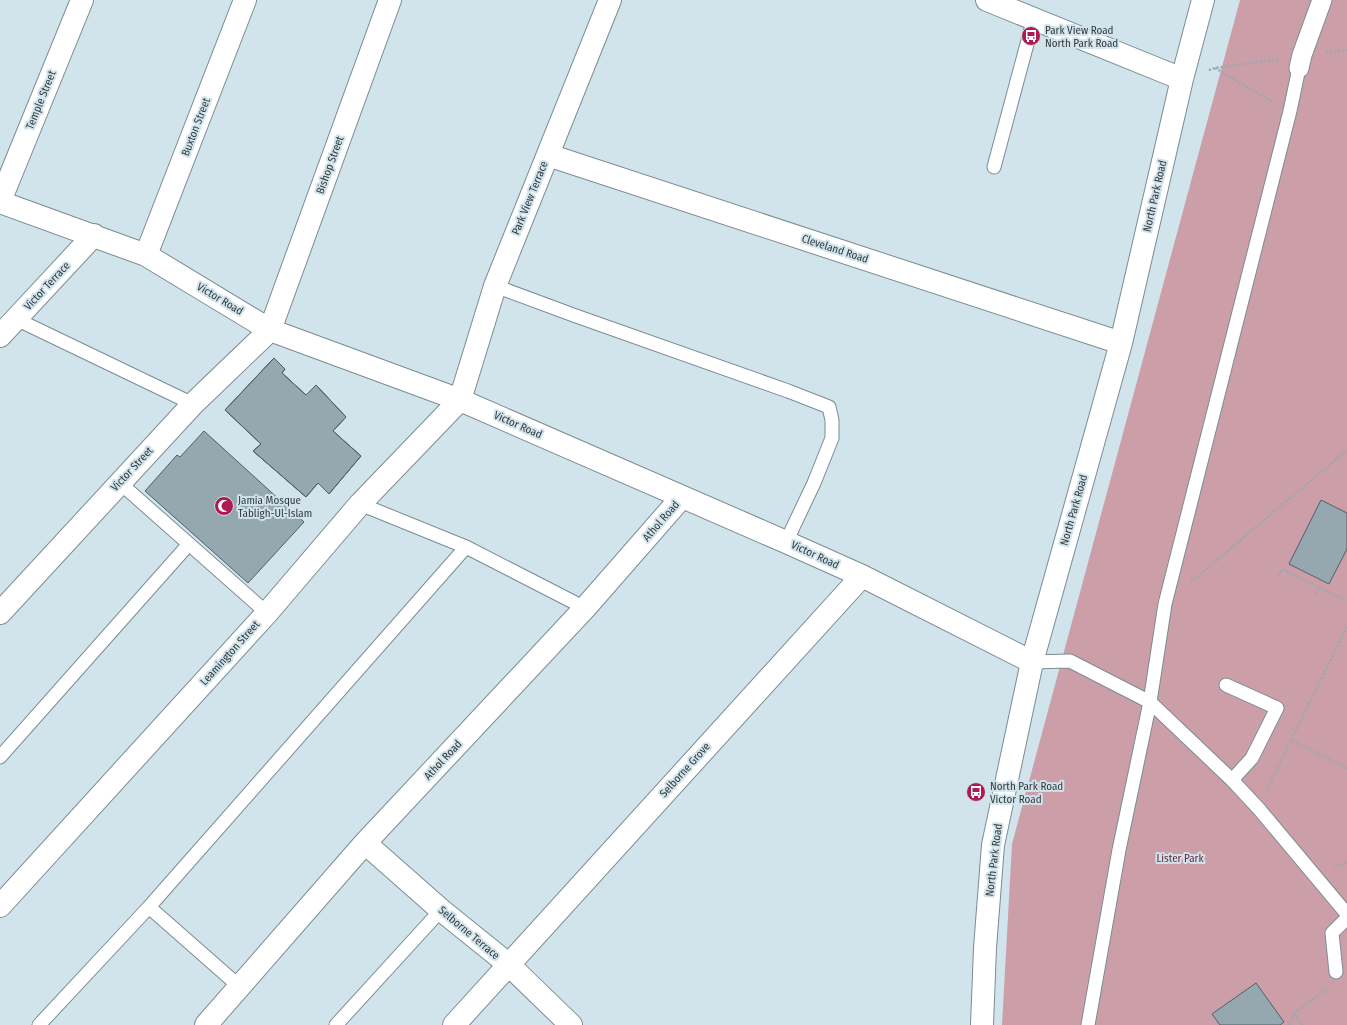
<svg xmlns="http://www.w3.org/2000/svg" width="1347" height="1025" viewBox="0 0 1347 1025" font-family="'Fira Sans Condensed',sans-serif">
<rect width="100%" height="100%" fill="#d1e4ec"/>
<!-- green -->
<path fill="#cc9fa8" d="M1240,0H1347V1025H1002L1012,844Z"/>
<!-- building -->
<path fill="#96a8af" stroke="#4f5f66" d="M274,358L285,369L282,373L306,395L316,385L346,417L333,431L361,456L329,494L318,483L306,497L253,451L261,444L225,410Z
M274,358L285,369L282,373L306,395L316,385L346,417L333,431L361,456L329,494L318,483L306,497L253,451L261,444L225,410Z
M204,431L304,522L248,583L145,491L177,455L180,457Z
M1321,500L1347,513V549L1329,584L1289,564Z
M1256,983L1284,1022L1280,1025H1220L1212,1014Z"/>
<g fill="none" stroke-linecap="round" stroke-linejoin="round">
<!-- service casing -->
<g stroke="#7b8c93" stroke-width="15">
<path id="service" d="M994,167L1034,18
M495,286L576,316L788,391L829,407L832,420V438L814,483L786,542
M16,319L193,404
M120,483L267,613
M466,547L585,608
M1032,662L1070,661L1150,702L1232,780L1259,809L1347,914
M1226,685L1277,708L1252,758L1232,780
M0,757L189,544
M149,907L240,987
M1336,972L1332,933L1347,918
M39,1025L149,907L466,547L360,504
M336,1025L441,910
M1088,1025L1119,850L1150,702L1165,604L1290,111L1299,68"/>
</g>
<!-- pedestrian casing -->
<g stroke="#7b8c93" stroke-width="21">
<path id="pedestrian" d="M1299,68L1302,55L1322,0"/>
</g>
<!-- minor casing -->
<g stroke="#7b8c93" stroke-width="24">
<path id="minor" d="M987,0L1182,79
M548,155L1121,343
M0,201L82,0
M0,202L146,255L270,330L460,400L786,542L862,576L1032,662
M146,255L245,0
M0,336L94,235
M0,613L193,404L270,330L390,0
M365,843L441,910L508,964L571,1025
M0,906L267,613L360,504L460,400L495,286L610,0
M206,1025L365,843L585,608L682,497
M454,1025L862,576
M982,1025L985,948L993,845L1032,662L1121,343L1182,79L1203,0"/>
</g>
<!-- path -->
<path stroke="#9aa8af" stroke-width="2.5" stroke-dasharray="2 2" stroke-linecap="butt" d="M1326,53L1347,50
M1215,68L1273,102
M1209,70L1215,68L1279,59
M1279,576L1282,569L1347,601
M1191,582L1347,450
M1315,594L1319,587
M1347,627L1291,740L1347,768
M1267,790L1291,740
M1333,867L1347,862
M1294,1014L1302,1025
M1289,1025L1294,1013L1327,989"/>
<!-- service -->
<use href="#service" stroke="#fff" stroke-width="13"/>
<!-- pedestrian -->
<use href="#pedestrian" stroke="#fff" stroke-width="19"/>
<!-- minor -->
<use href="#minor" stroke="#fff" stroke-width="22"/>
</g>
<!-- icons -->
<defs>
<g id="bus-disc" transform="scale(1)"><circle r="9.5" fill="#ac1b52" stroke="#d1e4ec"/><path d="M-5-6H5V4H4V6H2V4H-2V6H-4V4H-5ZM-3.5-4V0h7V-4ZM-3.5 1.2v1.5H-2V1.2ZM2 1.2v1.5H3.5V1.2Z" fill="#fff"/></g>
<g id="mosque-disc" transform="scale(1)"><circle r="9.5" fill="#ac1b52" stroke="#d1e4ec"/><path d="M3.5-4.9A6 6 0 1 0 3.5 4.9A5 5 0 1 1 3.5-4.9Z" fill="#fff"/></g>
</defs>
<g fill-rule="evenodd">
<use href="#bus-disc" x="1031" y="36"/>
<use href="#mosque-disc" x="224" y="506"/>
<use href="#bus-disc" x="976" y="792"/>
</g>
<g text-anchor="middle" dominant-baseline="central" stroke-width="4" stroke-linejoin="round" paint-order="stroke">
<!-- poi labels -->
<g font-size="11" fill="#333a3d" stroke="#d1e4ec" text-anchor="start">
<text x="1045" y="30">Park View Road<tspan x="1045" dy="13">North Park Road</tspan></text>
<text x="238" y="500">Jamia Mosque<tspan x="238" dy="13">Tabligh-Ul-Islam</tspan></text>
<text x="990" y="786">North Park Road<tspan x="990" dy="13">Victor Road</tspan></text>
</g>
<!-- street labels -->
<g font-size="11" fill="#333a3d" stroke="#d1e4ec">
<text transform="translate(41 100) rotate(-68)">Temple Street</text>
<text transform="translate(196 127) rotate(-69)">Buxton Street</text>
<text transform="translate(330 165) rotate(-70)">Bishop Street</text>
<text transform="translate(1155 196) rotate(-77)">North Park Road</text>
<text transform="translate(530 198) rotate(-68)">Park View Terrace</text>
<text transform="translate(835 249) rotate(18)">Cleveland Road</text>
<text transform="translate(47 286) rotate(-47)">Victor Terrace</text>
<text transform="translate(220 299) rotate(31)">Victor Road</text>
<text transform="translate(518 425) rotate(24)">Victor Road</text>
<text transform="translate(132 469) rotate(-47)">Victor Street</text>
<text transform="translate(1074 510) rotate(-74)">North Park Road</text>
<text transform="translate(661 521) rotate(-49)">Athol Road</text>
<text transform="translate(815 555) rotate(25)">Victor Road</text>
<text transform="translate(230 653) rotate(-48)">Leamington Street</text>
<text transform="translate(443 760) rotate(-47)">Athol Road</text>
<text transform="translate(685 770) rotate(-48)">Selborne Grove</text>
<text transform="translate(994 860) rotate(-83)">North Park Road</text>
<text transform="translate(469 933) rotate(40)">Selborne Terrace</text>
</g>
<!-- park labels -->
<g font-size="11" fill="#682739" stroke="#d1e4ec">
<text x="1180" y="858">Lister Park</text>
</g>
</g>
</svg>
